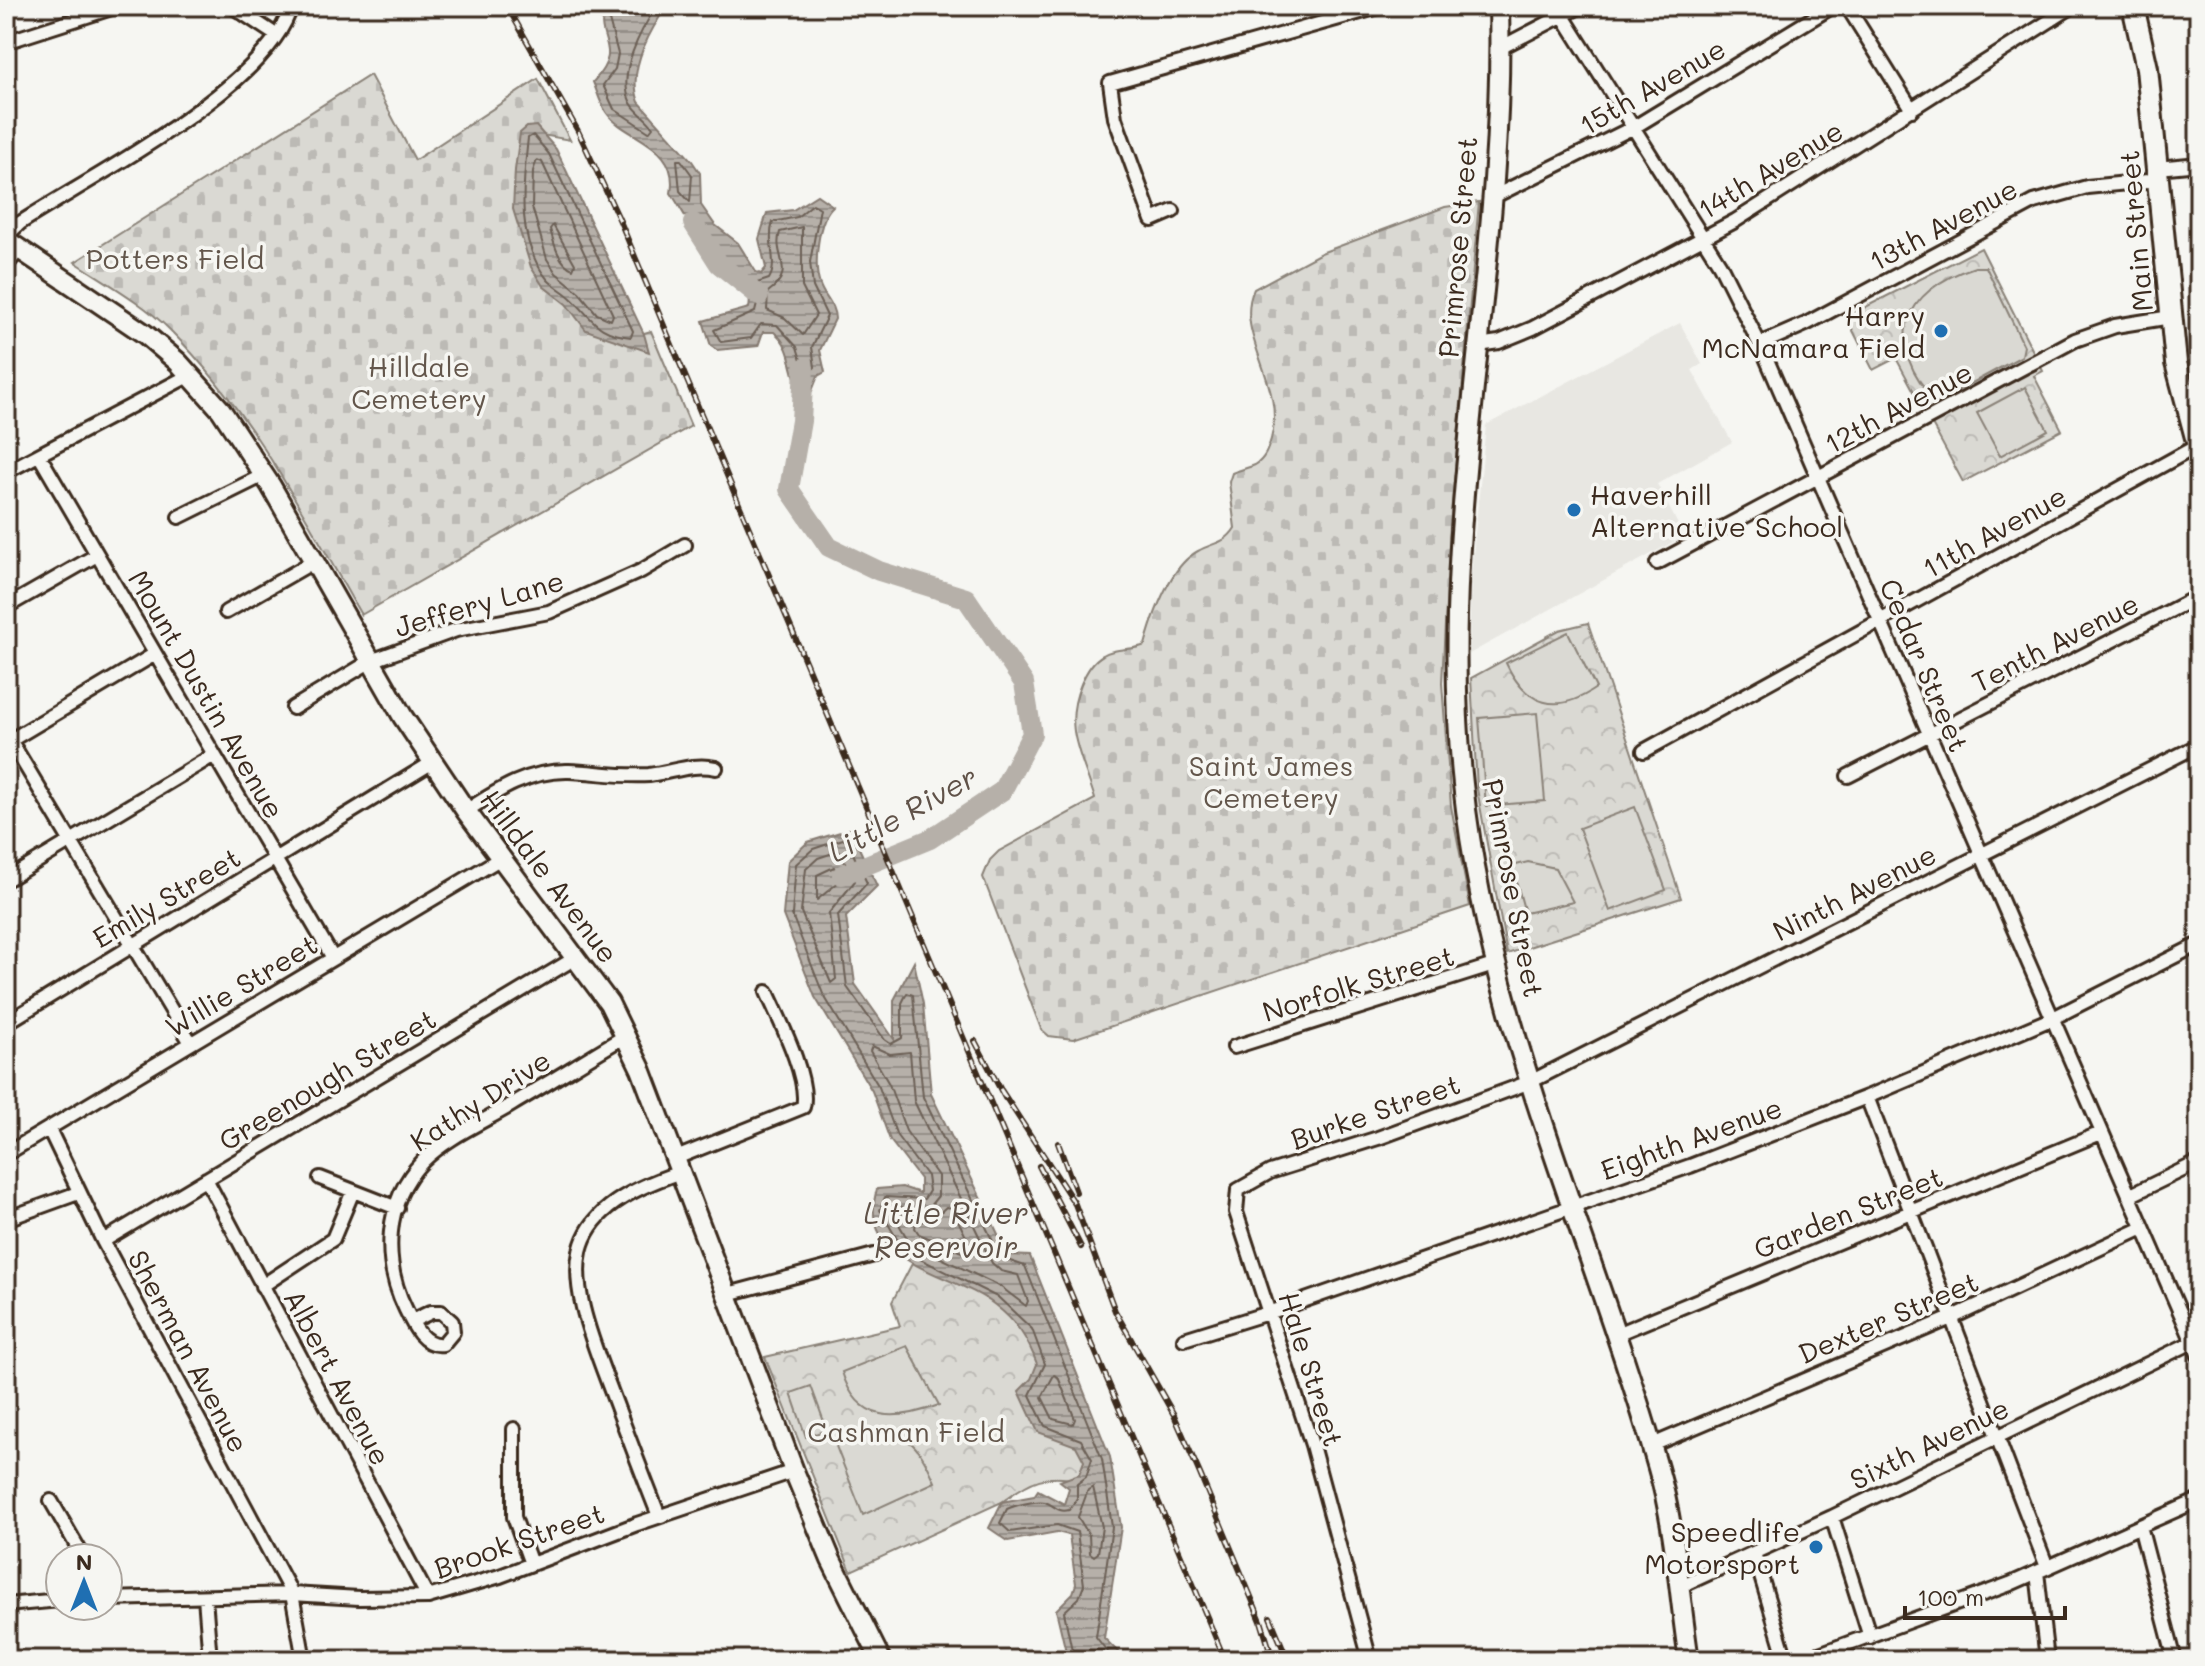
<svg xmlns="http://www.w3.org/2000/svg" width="2205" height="1666" viewBox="0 0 2205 1666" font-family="Mali,sans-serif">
<defs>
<pattern id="forest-crowns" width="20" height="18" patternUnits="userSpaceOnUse" patternTransform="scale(2)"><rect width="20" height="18" fill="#dad9d3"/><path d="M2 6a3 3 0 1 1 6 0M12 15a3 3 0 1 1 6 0" fill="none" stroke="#bcbab5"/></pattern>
<pattern id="cemetery-stones" width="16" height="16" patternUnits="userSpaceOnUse" patternTransform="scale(2)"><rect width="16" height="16" fill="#dad9d3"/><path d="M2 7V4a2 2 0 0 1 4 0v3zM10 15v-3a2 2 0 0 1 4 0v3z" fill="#bcbab5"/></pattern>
<pattern id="water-rules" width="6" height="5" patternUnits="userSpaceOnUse" patternTransform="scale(2)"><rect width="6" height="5" fill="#b6b0a9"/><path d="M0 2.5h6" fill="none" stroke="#958f89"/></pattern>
</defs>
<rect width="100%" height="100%" fill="#f6f6f2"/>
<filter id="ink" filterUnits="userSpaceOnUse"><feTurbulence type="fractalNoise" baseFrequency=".0125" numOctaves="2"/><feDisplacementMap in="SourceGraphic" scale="16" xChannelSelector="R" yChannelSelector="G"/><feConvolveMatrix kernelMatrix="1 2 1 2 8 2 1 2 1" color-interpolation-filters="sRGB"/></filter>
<g filter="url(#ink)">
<!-- built -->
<path fill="#e8e7e2" d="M1680,323L1702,364L1692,370L1732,442L1657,484L1684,536L1469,654L1471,574L1486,425Z"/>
<!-- forest -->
<path fill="url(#forest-crowns)" stroke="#8a8278" stroke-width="2" d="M1981,248L2043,371L2034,376L2062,430L1963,482L1896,358L1873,370L1846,317Z
M1588,623L1681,898L1507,954L1477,789L1471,678L1559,630Z
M915,1258L953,1270L1026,1327L1080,1441L1089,1468L1082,1481C1046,1473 1031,1479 1002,1502L851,1571L765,1357L900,1326L892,1302Z"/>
<!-- cemetery -->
<path fill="url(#cemetery-stones)" stroke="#8a8278" stroke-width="2" d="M370,75L415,160L538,79L570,140L531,133L634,336L651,331L691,426L361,615C304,515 252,412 170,330C143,303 107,283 75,262Z
M1479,202L1450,526L1442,683L1451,806L1470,906L1073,1039L1049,1036L1041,1029L983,877L990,860L999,851L1095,799C1082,755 1062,729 1081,684C1086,672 1092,661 1103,655C1116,647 1132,651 1145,645C1153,616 1170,566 1198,551C1214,542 1225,544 1235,528L1229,482L1232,473C1239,470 1248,468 1255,465C1265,459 1268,449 1271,439C1287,385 1233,334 1254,289L1321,253L1445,207Z"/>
<!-- pitch -->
<path fill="#dad9d3" stroke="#8a8278" stroke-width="2" d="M1975,267H1986L2024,346L2022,356L1937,402C1881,345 1902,290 1975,267Z
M2025,387L2048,430L2000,456L1977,413Z
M1568,632L1596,688C1557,715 1526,706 1506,663Z
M1537,713L1545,801L1486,806L1479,718Z
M1635,807L1666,890L1610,911L1579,828Z
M1528,862L1555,868L1573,902L1525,913L1512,866Z
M907,1346L939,1405C896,1421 858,1424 842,1372Z
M811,1386L827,1430L806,1437L791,1393Z
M861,1430C906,1430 917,1441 935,1482L863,1515L834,1441Z"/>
<!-- water -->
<path fill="url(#water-rules)" stroke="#857a71" stroke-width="2" d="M606,6H667C649,32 627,71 639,102L692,161L700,173L701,205L715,225L738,243L756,272L761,274L766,268L759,239L767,213L793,210L817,195L833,206C818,219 813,265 820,285C824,297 835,305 835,319L820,350L825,372L818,376L812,391L802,393C788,373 795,349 774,332H763L758,346L717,350L711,346L703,321L749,308C756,277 710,253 695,231C686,219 679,205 671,193C680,143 625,140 606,112C600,103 597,91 593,82C627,45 591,41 606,6Z
M536,126L556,149L644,334L649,352L586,330L566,304L543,286L531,267L513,209L515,170L520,133L527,127Z
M850,829L877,886L846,917L855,984L894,1039V1000L914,962L923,1004L931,1094L1008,1255L1030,1256L1110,1457L1121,1527L1104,1638L1126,1660H1068L1056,1610L1073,1593L1076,1584L1069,1535L1057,1532L1008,1541L989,1528L1002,1502L1034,1496L1038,1490L1064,1504L1069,1488L1060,1481L1079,1474L1084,1461L1076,1446L1038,1432L1019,1391L1031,1379L1037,1364C1028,1339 1017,1322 995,1305C954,1272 854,1264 877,1189L902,1187L920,1193V1179L890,1140L872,1091L815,997L783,915L788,861L808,842Z"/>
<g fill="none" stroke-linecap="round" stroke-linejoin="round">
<!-- shore -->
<path stroke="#6c6056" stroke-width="2" d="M613,6L609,20L618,54L615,69L603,85L614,109L649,132L653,127C647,118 636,112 631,103C616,75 641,29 657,6
M533,135L549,154L633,331L631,337C596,333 595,321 572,299C565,292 555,287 548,280C515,241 523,184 528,138Z
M537,160L542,162L613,315L611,320L597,314L579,292L556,273L547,259L532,207L533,171Z
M677,160H681L692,175L690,202L680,191Z
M813,204L820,208L810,262L813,287L827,316L812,347L815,367L806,376L797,347L777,325L761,324L751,338L721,342L714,330L755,312L758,300L754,284L769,279C779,263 766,243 773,222L797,217Z
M553,225L575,264L573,269C559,264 554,244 550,229Z
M802,227V287L816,315L803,335L785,318L767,310L768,292C798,270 772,257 780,232Z
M839,851L855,881L829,913L836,979L831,983L801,912L806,869L818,858Z
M834,867L840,881L817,900V875Z
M872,1046L890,1054L910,1052L914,1101L992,1263L1001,1271L1018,1275L1028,1301L1026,1306L1001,1287L910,1243L891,1211L894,1206L918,1210L929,1207L938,1196V1176L906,1131L889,1084L870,1051Z
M946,1207L952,1208L973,1251L971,1256L919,1234L915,1228L916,1223L933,1219Z
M1054,1375L1058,1377L1075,1419L1073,1424L1053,1419L1042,1397Z
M1093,1487L1102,1527L1098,1553L1094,1556L1090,1553L1089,1535L1078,1517L1088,1490Z
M1074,1660L1064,1612L1079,1598L1084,1585L1077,1532L1057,1525L1010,1532L1000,1523L1007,1509C1015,1505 1038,1500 1045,1502C1055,1505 1057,1513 1069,1510L1077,1498V1484L1086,1477L1092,1459L1081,1440L1045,1426L1030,1395L1045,1364L1032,1329L999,1298L904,1251L880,1210L885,1197L924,1199L929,1191L927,1176L897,1136L879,1087L823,994L792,915L796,864L813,849L843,839L847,841L867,883L838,915L847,987L885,1040L891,1044L902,1038V1003L907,993L913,995L923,1097L1001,1258L1025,1266L1102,1459L1112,1527L1096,1637L1114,1660"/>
<!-- river -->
<path stroke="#b6b0a9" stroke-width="20" d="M693,223L719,264L759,296
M804,368L801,421L789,489L829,547L879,571L966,598L1024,683L1032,734L1002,791L930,839L842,875"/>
<!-- minor casing -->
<g stroke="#3b2a1e" stroke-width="18">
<path id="minor" d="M232,6L276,35
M1847,6L1912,110
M1563,16L1720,265L1764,353L2199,1356
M6,42L118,6
M1500,48L1581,6
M2157,168L2199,164
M1491,198L1636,126L1833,6
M1173,211L1152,220L1115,118L1110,83L1382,6
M6,236L20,223C89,178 270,86 291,6
M6,266L20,248
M1760,344L1806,324L2034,202L2087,187L2158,180
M1478,345L1499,342L1533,328L1735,221L2073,6
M39,455L333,958
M6,472L190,375
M179,517L264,475
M1657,563L2075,340L2115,326L2171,317
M6,607L97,555
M226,612L313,562
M293,708L371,661L456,630L549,612L641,571L685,545
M6,733L191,1043
M6,743L155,654
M1644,751L2199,445
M1848,776L2199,596
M466,811C498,790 529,770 569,771C596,772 621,777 649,775C673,772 693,763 716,768
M6,880L214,755
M6,1023L433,762
M1234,1047L1497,964
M1867,1097L2047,1567
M49,1129L103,1241L292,1594L304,1660
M6,1154L501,858
M676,1158L803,1107C810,1079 779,1019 767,992
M320,1178L397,1208
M206,1179L428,1597
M2129,1196L2199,1162
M6,1219L78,1193
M103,1241L577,957
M262,1286L333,1239L353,1191
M728,1294L874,1255
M412,1321L431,1312H441L452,1322L453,1332L443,1344C423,1347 413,1325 406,1310C382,1262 384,1201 423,1161C447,1137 483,1122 511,1105C550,1082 588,1058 627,1035
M1614,1335L2101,1133
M1184,1339L1271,1312L1690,1166L1867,1097L2051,1019L2199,944
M514,1429V1517L531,1564
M1650,1446L1951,1318L2143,1228
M51,1501L84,1558
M659,1516C641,1471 624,1425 607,1380C565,1270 553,1214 681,1172
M1832,1517L1870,1637
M2140,1526L2175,1660
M1754,1553L1786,1660
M1344,1564L1312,1445L1236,1212L1238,1190L1270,1172L1378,1138L1530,1082L2199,745
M1345,1567L1370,1660
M2037,1572L2047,1660
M1679,1587L1832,1517L2199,1339
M205,1597L210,1660
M108,1599L292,1594L359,1598L428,1597L500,1576L637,1524L794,1471
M6,1605L60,1600
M1803,1660L2010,1584L2199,1500"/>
</g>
<!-- secondary casing -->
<g stroke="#3b2a1e" stroke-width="24">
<path id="secondary" d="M1499,6C1506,265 1435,525 1463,784C1488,1022 1593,1240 1658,1468C1676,1530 1679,1596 1689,1660
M6,240L145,334L178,362L221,410L271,486L403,717L466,811L609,1003L641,1069L794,1471L831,1560L881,1660"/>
</g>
<!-- primary casing -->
<g stroke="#3b2a1e" stroke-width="26">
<path id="primary" d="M2133,6L2147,68L2176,363L2199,449"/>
</g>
<!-- minor -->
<use href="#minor" stroke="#f6f6f2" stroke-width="12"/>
<!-- secondary -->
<use href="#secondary" stroke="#f6f6f2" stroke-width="18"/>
<!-- primary -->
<use href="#primary" stroke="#f6f6f2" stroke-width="20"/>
<!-- rail casing -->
<g stroke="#3b2a1e" stroke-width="6">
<path id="rail" d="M507,6L578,131L620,221L1225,1660
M975,1041L1005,1098
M1001,1090L1075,1204L1115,1311L1174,1415L1200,1474L1261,1621L1273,1660
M1058,1143L1076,1192
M1039,1166L1081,1247
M1270,1617L1288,1660"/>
</g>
<!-- rail -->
<use href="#rail" stroke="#f6f6f2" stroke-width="3" stroke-dasharray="9" stroke-linecap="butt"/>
</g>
</g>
<!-- markers -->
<g fill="#1f6fb2" stroke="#f6f6f2" stroke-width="3">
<circle cx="1941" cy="331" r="8"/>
<circle cx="1574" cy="510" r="8"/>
<circle cx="1816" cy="1547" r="8"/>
</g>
<g text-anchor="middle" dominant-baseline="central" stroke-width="7" stroke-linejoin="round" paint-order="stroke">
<!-- street labels -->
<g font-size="28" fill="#3b2a1e" stroke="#f6f6f2">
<text transform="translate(1652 86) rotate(-30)">15th Avenue</text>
<text transform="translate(1770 169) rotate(-31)">14th Avenue</text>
<text transform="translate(1943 224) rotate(-28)">13th Avenue</text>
<text transform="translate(2135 231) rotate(-95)">Main Street</text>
<text transform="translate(1457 247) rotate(-85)">Primrose Street</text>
<text transform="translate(1898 407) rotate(-28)">12th Avenue</text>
<text transform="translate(1994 531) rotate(-29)">11th Avenue</text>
<text transform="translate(479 603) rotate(-16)">Jeffery Lane</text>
<text transform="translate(2055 642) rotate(-27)">Tenth Avenue</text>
<text transform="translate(1925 665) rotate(67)">Cedar Street</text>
<text transform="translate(207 694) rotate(60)">Mount Dustin Avenue</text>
<text transform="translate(550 876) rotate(53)">Hilldale Avenue</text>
<text transform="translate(1514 888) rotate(79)">Primrose Street</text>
<text transform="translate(1854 892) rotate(-27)">Ninth Avenue</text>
<text transform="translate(166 897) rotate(-31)">Emily Street</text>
<text transform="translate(1358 983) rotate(-17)">Norfolk Street</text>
<text transform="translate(241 985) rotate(-31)">Willie Street</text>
<text transform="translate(327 1079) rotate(-31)">Greenough Street</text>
<text transform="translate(480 1100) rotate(-33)">Kathy Drive</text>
<text transform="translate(1375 1111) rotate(-19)">Burke Street</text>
<text transform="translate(1691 1138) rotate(-20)">Eighth Avenue</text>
<text transform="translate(1848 1212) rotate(-22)">Garden Street</text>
<text transform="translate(1888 1317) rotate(-23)">Dexter Street</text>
<text transform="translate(189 1351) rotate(62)">Sherman Avenue</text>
<text transform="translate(1312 1369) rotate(73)">Hale Street</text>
<text transform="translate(338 1377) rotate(62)">Albert Avenue</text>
<text transform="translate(1929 1443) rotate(-26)">Sixth Avenue</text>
<text transform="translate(519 1540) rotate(-19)">Brook Street</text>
</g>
<!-- park labels -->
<g font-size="28" fill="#63564b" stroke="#f6f6f2">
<text x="175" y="258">Potters Field</text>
<text x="419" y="366">Hilldale<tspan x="419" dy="32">Cemetery</tspan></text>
<text x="1271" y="765">Saint James<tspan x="1271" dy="32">Cemetery</tspan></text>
<text x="906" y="1431">Cashman Field</text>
</g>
<!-- poi labels -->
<g font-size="28" fill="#3b2a1e" stroke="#f6f6f2" text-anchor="end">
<text x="1925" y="315">Harry<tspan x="1925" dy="32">McNamara Field</tspan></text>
<text x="1590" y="494" text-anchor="start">Haverhill<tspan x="1590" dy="32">Alternative School</tspan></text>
<text x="1800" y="1531">Speedlife<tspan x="1800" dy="32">Motorsport</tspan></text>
</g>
<!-- water labels -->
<g font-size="30" font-style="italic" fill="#605248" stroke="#f6f6f2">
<text transform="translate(902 813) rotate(-29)">Little River</text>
<text x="946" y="1212">Little River<tspan x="946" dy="34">Reservoir</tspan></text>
</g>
</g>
<!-- margin -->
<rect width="2205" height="1666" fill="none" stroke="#f6f6f2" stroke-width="32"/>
<rect x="16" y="16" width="2173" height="1634" fill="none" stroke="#3b2a1e" stroke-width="3" filter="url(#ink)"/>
<!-- north arrow -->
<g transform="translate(84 1582)"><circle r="38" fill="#f6f6f2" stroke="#aba49d" stroke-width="2"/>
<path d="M0-6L14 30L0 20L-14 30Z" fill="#1f6fb2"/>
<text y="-12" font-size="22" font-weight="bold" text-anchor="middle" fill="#3b2a1e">N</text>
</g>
<!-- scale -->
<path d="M1905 1606v12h160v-12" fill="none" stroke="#3b2a1e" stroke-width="4"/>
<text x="1917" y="1606" font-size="24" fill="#3b2a1e" stroke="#f6f6f2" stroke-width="6" paint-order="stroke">100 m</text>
</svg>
